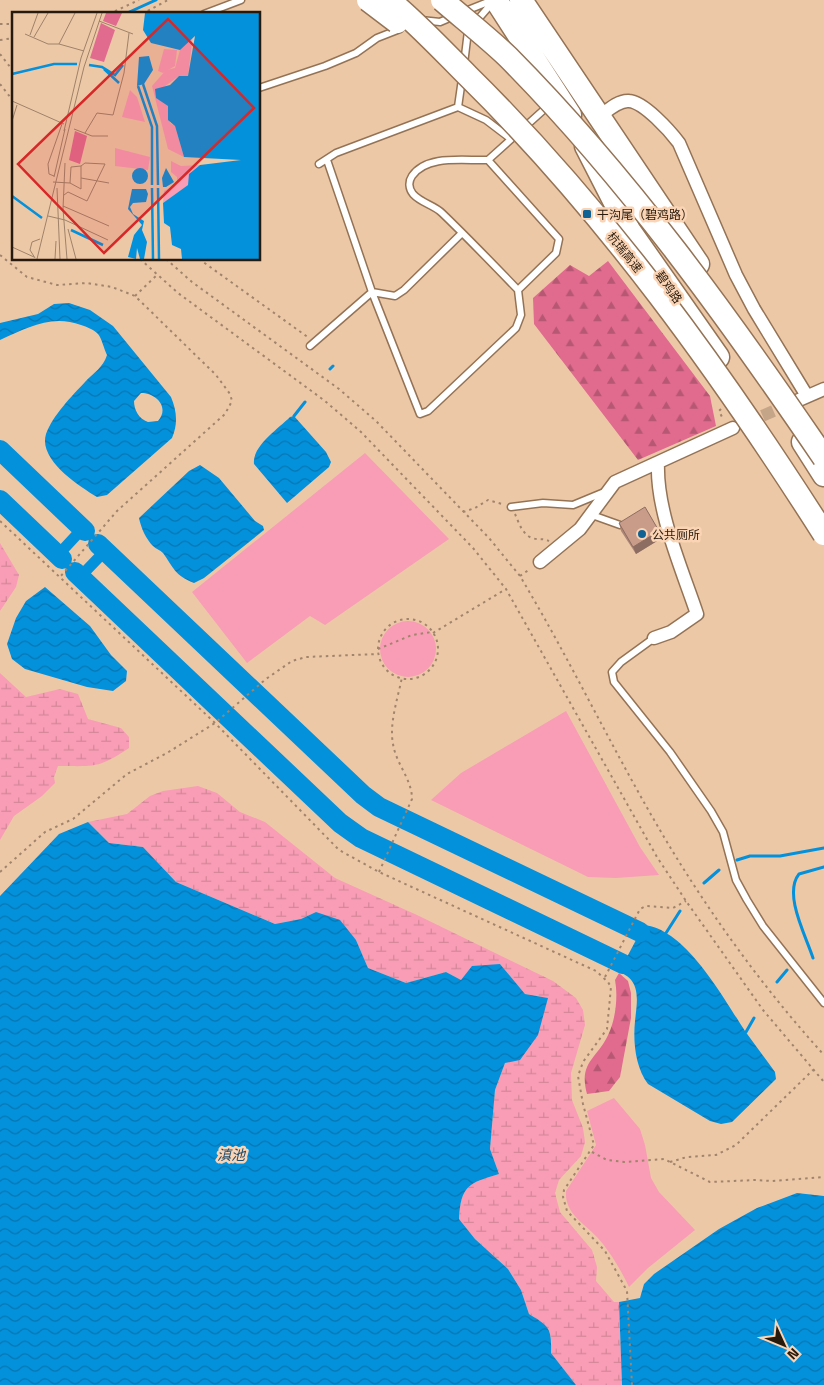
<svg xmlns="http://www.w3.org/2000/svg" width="824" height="1385" viewBox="0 0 824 1385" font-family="'Titillium Web','Noto Sans SC',sans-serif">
<defs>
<pattern id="forest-firs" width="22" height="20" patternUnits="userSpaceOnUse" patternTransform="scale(1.25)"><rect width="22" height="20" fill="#e16b8f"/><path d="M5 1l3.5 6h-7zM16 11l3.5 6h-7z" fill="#b65773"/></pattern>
<pattern id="wetland-marsh" width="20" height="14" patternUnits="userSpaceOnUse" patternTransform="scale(1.25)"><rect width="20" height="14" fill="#f89db5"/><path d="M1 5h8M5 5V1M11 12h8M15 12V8" fill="none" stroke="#d5879a"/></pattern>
<pattern id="water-waves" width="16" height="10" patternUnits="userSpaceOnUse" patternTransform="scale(1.25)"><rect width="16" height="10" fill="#0491dc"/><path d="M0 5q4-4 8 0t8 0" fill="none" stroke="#0676b1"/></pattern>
</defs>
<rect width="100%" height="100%" fill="#edc8a7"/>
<!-- green -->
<path fill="#f89db5" d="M365,453L449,539L325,625L310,616L247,663L192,592Z
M380 649a28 28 0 1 1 56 0a28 28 0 1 1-56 0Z
M566,711L640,847L659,875L616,878L588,877L431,800L461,773Z
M614,1098L640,1129L645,1145L651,1178L659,1192L695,1230L648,1268L629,1287C622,1272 613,1257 603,1244C590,1226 564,1216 566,1191L596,1145L587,1111Z"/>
<!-- forest -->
<path fill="url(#forest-firs)" d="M608,261L710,396L716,426L638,460L534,324L533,298L570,265L589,276Z
M619,973L628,981L631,993V1018L620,1077L609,1091L587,1094C578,1061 598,1059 609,1033C616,1017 618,996 615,980Z"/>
<!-- wetland -->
<path fill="url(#wetland-marsh)" d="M0,543L19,575L16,587L0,611Z
M0,673L26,697L60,689L78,694L88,719L121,728L129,737V748C98,769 94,766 58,766L54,777L55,783L42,796L14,816L0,840Z
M198,786L217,793L240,812L265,822L335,878L417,915L553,981L576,998L583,1010L585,1025L571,1073L572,1100L583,1128L585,1142L581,1156L559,1180L555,1193L560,1212L592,1250L597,1267L596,1281L614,1302H619L622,1385H576L551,1353C553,1329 548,1326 529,1314L521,1290L508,1269L475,1239L459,1219C461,1186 468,1183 499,1174L490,1149L495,1090L505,1063L547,998L525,994L500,964L461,980L446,972L406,983L368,968L356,940L316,912L301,919L275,924L176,882L143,847L109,843L88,822L127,814L150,796L163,791Z"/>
<!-- water -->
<path fill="url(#water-waves)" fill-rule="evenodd" d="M69,303L90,310L113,326L171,397C177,411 178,424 172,438L107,495L97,497C79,486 38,460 46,434C53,415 72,396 85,382C94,372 103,368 107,355C104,349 102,339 98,334C93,329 87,327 81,325C51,314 27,328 0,340V323L38,314L54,304ZM141,393C156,393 170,407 158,421L148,422C139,419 134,410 134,401Z
M294,416L326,452L331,462L329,467L287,503L254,464C252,446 278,429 290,417Z
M200,465L219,478L255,521L263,526L264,530L204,578L194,583C174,575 174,568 163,553C160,550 156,549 153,546C146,539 141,528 139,518L189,471Z
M45,587L90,626L111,655L127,671L126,681L113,691L87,687L25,669L12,659L7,644L16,618L26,601Z
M88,822L109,843L143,847L176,882L275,924L301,919L316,912L340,920L356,940L368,968L406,983L446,972L461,980L472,966L500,964L525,994L548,998L538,1035L520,1060L505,1063L495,1090L490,1149L499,1174C468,1183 461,1186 459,1219L475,1239L508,1269L521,1290L529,1314C549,1326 552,1328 551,1353L576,1385H0V896L59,834Z
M644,925C686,929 724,999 745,1031C755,1045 765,1058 775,1072L776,1079L732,1122L721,1124L710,1121L648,1084C635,1067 633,1041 635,1021C637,1002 642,980 619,972Z
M797,1193L824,1196V1385H622L619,1302L640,1298L644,1284L654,1274L719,1229L757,1208Z"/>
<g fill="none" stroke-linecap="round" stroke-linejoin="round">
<!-- stream -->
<path stroke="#0491dc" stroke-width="3" d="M125,14L156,0
M330,369L333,366
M294,416L305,402
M737,860L750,856H780L824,848
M704,883L719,870
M666,933L680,911
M813,958C806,936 783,894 799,874L824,867
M777,982L787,970
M746,1032L754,1018"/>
<!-- canal -->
<path stroke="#0491dc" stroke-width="11" d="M58,555L83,528
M80,577L105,551"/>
<!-- river -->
<path stroke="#0491dc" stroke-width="20" d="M0,450L85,531
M0,500L62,559
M98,544L363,795L379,807L640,932
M75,572L340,823L361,838L623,964"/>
<!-- street-tunnel -->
<path stroke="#c5a588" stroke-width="12" stroke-dasharray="12 6" stroke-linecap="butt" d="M746,423L792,403"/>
<!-- lane casing -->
<g stroke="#947355" stroke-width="9">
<path id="lane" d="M463,12L493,0
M204,14L241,0
M421,20L440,22L454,16
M464,64L468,31L492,3
M259,88L325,66L356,53L377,38L400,29
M458,107L486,120L511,139
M327,160L372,292L420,414L428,411L516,328L521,315L518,290
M488,160C465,161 427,154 412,176C408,182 409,189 413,194C421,203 434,205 442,213C468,238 493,264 518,290L556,253L559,239L488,160L548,106
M319,164L336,153L458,107L462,79
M310,346L372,292L395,296L404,290L462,233
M511,507L543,503L573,505L602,493
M592,515L620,525
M654,638L621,662L612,672L614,682L670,752L711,811L723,832L736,880L747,900L763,926L824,1003"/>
</g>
<!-- street casing -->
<g stroke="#947355" stroke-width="15">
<path id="street" d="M599,117C607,111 618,100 629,101C644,102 670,131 679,143L736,275L754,309L807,396
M792,403L824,389
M540,562L580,529L615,482L733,428
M654,638L671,632L697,614C682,569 656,511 658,463"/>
</g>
<!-- highway casing -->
<g stroke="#947355" stroke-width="25">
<path id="highway" d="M496,0L570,115
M521,0L698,264
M586,146L629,230L718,357
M803,442L824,475"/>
</g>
<!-- path -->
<path stroke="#a0846b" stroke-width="2" stroke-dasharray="2.5 4" stroke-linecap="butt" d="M109,14L139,0
M142,14L168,0
M0,24H14
M0,40L14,38
M0,54L14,72
M0,84L14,102
M0,255L27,277L57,285L87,283L112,287L135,296L216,375L230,394L232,401L225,414L117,511L60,577
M140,259L178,293L325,401L361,432L473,548L506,589L657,857L686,901L763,1010L824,1082
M166,259L192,282L339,389L376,421L489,538L520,576C572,663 615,755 667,842C712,917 765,990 824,1055
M199,259L309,338
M135,296L157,275
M721,409L719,411L723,419
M463,512L475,508L488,500L502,504
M515,514C519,523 522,534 532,538C537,540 543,538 549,541
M0,521L215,723L339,850L379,872L596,971L608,982L611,987L607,1029L583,1062L578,1076L583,1104L594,1145L564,1190L563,1197L567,1211L605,1251L627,1291L632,1385
M520,576L530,569
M378 649a30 30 0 1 1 60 0a30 30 0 1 1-60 0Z
M433,633L506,589
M378,649L412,635L432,632
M0,872L45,832L73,819L127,774L167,753L215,723L266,679L292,661L306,657L378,654
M379,872L412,799C412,779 396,764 393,744C389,723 398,698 402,677
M605,977L640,909L646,906L673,908L686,901
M592,1152L607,1160L624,1162L664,1159L710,1182L756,1180L772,1181L824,1177
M670,1162L687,1157L716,1155L736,1145L813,1070"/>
<!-- lane -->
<use href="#lane" stroke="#fff" stroke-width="6"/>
<!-- street -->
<use href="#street" stroke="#fff" stroke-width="12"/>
<!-- highway -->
<use href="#highway" stroke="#fff" stroke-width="22"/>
<!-- highway-bridge casing -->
<g stroke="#947355" stroke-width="25" stroke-linecap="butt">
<path id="highway-bridge" d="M368,0L397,22
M389,0C417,23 442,50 468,76C606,212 720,371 824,534
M442,0C464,19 487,37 508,57C628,178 728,317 824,458"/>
</g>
<!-- highway-bridge -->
<use href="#highway-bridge" stroke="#fff" stroke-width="22"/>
</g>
<!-- wall -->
<path fill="#ad8677" d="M619,523L659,531L662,538L636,554L621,531Z"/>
<!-- shaded-wall -->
<path fill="#8d6d61" d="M659,531L662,538L636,554L633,547Z"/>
<!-- building -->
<path fill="#c99c8a" stroke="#8d6d61" d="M645,507L659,531L633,547L619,523Z"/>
<!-- markers -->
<g fill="#106294" stroke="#fad4b4" stroke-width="2">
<rect x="582" y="209" width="10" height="10" rx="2.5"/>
<circle cx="642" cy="534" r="5"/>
</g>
<g text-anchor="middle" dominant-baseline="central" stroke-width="5" stroke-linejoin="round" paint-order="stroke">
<!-- poi labels -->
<g font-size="12" fill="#271a0d" stroke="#fad4b4" text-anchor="start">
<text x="597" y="214">干沟尾（碧鸡路）</text>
<text x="652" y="534">公共厕所</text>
</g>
<!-- street labels -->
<g font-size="12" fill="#271a0d" stroke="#fad4b4">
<text transform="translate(625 252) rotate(51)">杭瑞高速</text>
<text transform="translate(669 287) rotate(55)">碧鸡路</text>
</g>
<!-- water labels -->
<g font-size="14" font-style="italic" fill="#204c6c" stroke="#fad4b4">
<text x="231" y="1154">滇池</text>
</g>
</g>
<!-- overview -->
<g transform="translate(12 12)">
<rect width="248" height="248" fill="#edc8a7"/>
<path d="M152,37L165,38L163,54L151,61L146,59ZM118,78L125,85L133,110L110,105ZM103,136L138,145L136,158L103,154Z" fill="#f89db5"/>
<path d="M94,1H110L104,14L91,9ZM89,11L103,18L92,50L78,46ZM63,119L75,124L68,152L57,148Z" fill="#e16b8f"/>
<path d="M181,22L176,64H167L145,80L156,94L158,111L163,114L172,145L156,137L140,74L154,58L163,56L168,38ZM159,149L169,154L188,153L180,159L176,173L151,191L152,179L165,172V165L159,160Z" fill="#f89db5"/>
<path d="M133,1H247V247H170L169,237L160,233L158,215L152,211L151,191L176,173L177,162L188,153L229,148L172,145L163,114L156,108V94L144,86L143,77L158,73L167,64H176L183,24L168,38L139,31L131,18ZM137,44L141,58L132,72L125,74L127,45ZM154,156L162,170L154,175H151L150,166ZM120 164a8 8 0 1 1 16 0a8 8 0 1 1-16 0ZM120,177H134L136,182L134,190L121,191L118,195L121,202L132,209L130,218L135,230L132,247H128L125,236L124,247L116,245L122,223L130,213L116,197Z" fill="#0491dc"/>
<path fill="none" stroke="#0491dc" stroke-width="2.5" d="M77,53L90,55L103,63L111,53M92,57L107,71M0,62L42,52H65M131,72L145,114L146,173M126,74L140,115V173M140,176L141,247M146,176L147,247M0,184L30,206M59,218L91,233"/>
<path fill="none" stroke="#9e8269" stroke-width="1" d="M87,9L121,22M13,22L36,32H47L72,39M18,23L26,1M22,25L36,1M47,32L63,1M0,89L52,112M0,109L5,93M62,117L80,124H96M52,119L69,46L85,1M73,121L85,101L101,103L112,61L117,21M53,151L51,197L55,247M69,154L73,151L93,152L75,189M42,164L37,162L36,152L50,112M42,165L53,117M69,166L97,171M41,170L58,171L59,155L69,154V177L58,171M45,176L48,247M52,183L56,180L75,189M51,194L97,214M36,204L53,208L96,228M56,217L64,247M0,235L22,245M23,246L18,238L20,230L28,227M25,247L72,55L90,1M43,247L44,229"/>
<path fill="#d62828" fill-opacity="0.15" stroke="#d62828" stroke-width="2.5" d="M156,7L242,96L92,241L6,152Z"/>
<rect width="248" height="248" fill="none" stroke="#271a0d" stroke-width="2.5"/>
</g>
<!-- north arrow -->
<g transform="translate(784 1345) rotate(134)" stroke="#fad4b4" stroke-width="4" paint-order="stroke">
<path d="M0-4L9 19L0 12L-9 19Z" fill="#271a0d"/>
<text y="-8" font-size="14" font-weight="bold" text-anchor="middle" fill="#271a0d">N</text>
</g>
</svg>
